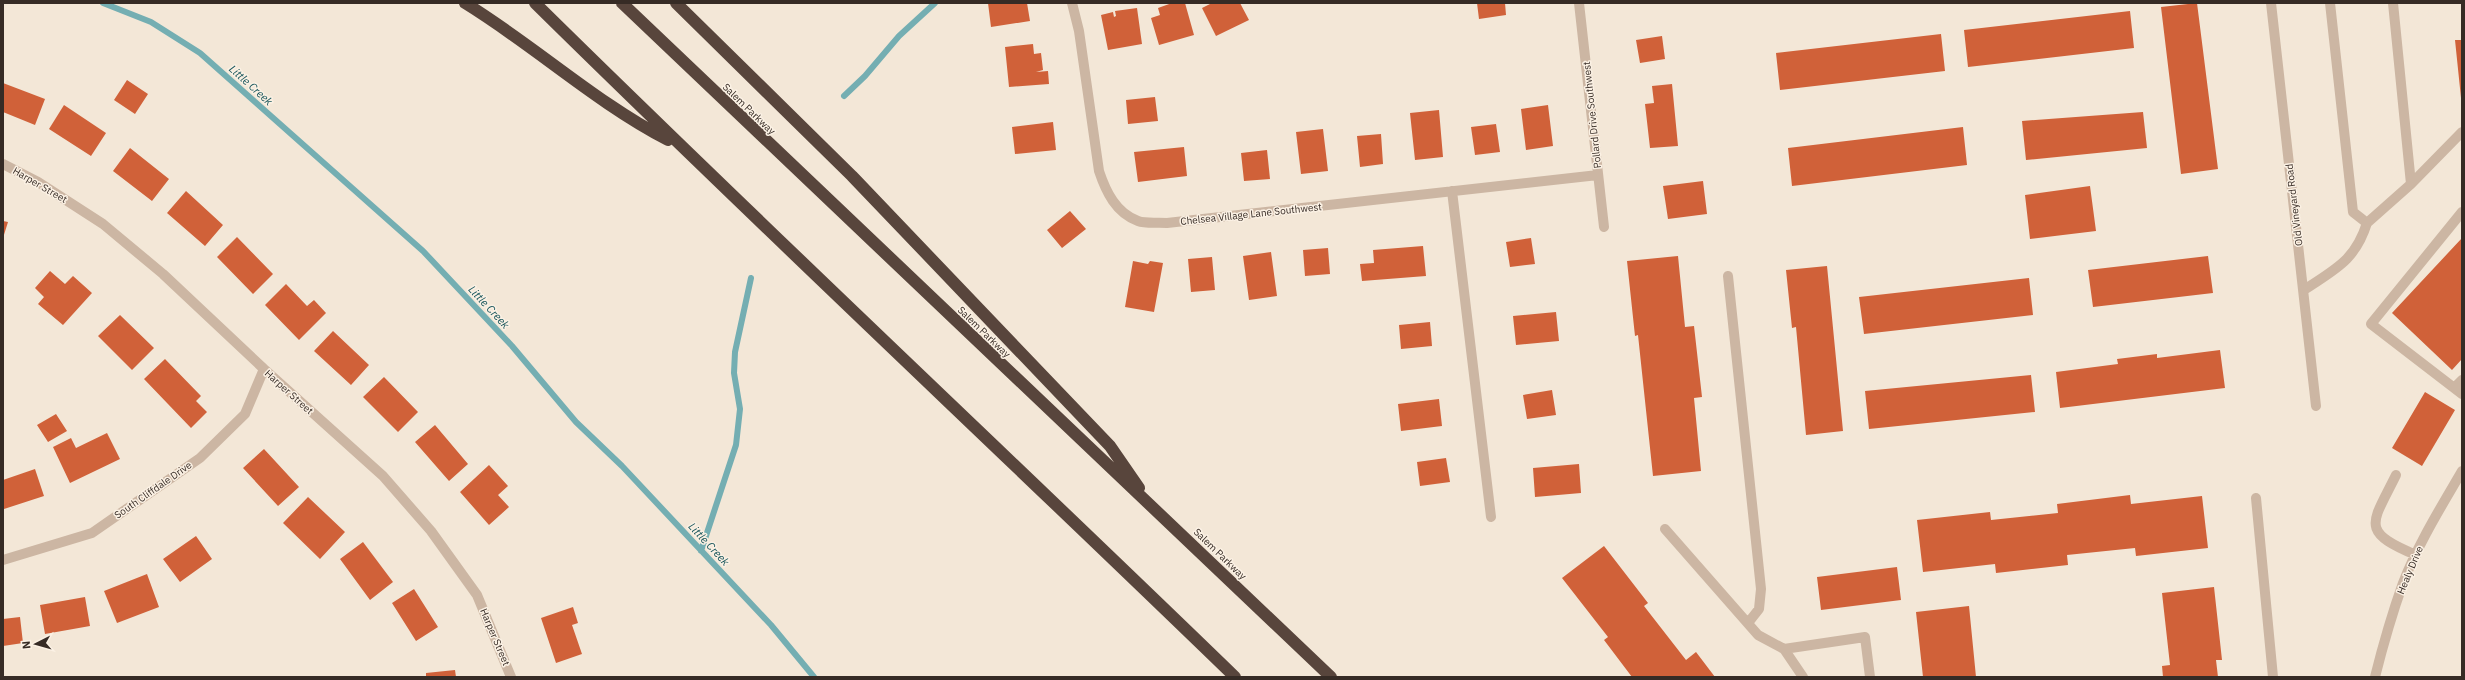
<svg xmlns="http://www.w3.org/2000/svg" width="2465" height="680" viewBox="0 0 2465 680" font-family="'IBM Plex Sans',sans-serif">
<rect width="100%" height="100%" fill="#f3e7d7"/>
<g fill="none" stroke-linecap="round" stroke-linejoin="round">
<!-- stream -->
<path stroke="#74aeb2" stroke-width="6" d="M103,3L151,22L200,53L423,251L512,346L576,422L622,466L771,625L814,677
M844,96L865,76L899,36L935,3
M701,551L736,445L740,409L734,373L735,352L751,278"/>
</g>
<!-- building -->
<path fill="#d06139" d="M988,3H1027L1030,21L991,27Z
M1172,3H1185L1194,35L1159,45L1151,18L1160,15L1158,8Z
M1212,3H1240L1249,20L1216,36L1202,8Z
M1477,3H1505L1506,15L1479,19Z
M2197,3L2218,169L2181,174L2161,7Z
M1137,8L1142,44L1108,50L1101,15L1113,12L1114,17L1116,16L1115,11Z
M2130,11L2134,48L1968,67L1964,30Z
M1941,34L1945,71L1780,90L1776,53Z
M1662,36L1665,59L1640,63L1636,40Z
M2455,40H2462V98H2461Z
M1033,44L1034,54L1041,53L1043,70L1036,72L1048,71L1049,84L1009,87L1005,47Z
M127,80L148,94L135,114L114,100Z
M3,83L45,99L35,125L3,112Z
M1672,84L1678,146L1650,148L1645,104L1654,103L1652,86Z
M1155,97L1158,121L1128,124L1126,100Z
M64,105L106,133L91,156L49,129Z
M1548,105L1553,146L1526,150L1521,109Z
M1439,110L1443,157L1415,160L1410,113Z
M2143,112L2147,148L2026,160L2022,121Z
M1053,122L1056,150L1015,154L1012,127Z
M1496,124L1500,152L1475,155L1471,127Z
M1963,127L1967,165L1792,186L1788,148Z
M1323,129L1328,171L1301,174L1296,132Z
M1381,134L1383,164L1360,167L1357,136Z
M1184,147L1187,176L1138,182L1134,152Z
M130,148L169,179L152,201L113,171Z
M1267,150L1270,179L1244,181L1241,153Z
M1703,181L1707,214L1668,219L1663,186Z
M2090,186L2096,231L2030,239L2025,195Z
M186,191L223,225L205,246L167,213Z
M1070,211L1086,229L1062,248L1047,230Z
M3,221L8,222L3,238Z
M237,237L273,274L253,294L217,257Z
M1531,238L1535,264L1510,267L1506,242Z
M2462,238V359L2452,370L2392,313Z
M1423,246L1426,276L1362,281L1360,264L1374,263L1373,250Z
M1328,248L1330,274L1305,276L1303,250Z
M1271,252L1277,296L1249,300L1243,256Z
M1678,256L1685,327L1694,326L1702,397L1694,398L1701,471L1653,476L1638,335L1635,336L1627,261Z
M2208,256L2213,293L2093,307L2088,270Z
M1212,257L1215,290L1191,292L1188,259Z
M1133,261L1148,264L1150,261L1163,263L1154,312L1125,307Z
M1827,266L1843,431L1806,435L1796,327L1792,328L1786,270Z
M50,271L65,284L73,276L92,293L63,325L38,304L44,297L35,288Z
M2029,278L2033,315L1864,334L1859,297Z
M286,284L307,306L314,300L326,313L299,340L265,305Z
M1556,312L1559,341L1516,345L1513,316Z
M120,315L154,348L132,370L98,336Z
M1430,322L1432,346L1401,349L1399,325Z
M333,331L369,365L351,385L314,351Z
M2220,350L2225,388L2060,408L2056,372L2118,364L2117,359L2157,354V358Z
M165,359L201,396L196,401L207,412L191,428L144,379Z
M2031,375L2035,412L1869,429L1865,391Z
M384,377L418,412L398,432L363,397Z
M1552,390L1556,415L1527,419L1523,395Z
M2425,392L2455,410L2422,466L2392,448Z
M1439,399L1442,426L1401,431L1398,404Z
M56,414L67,431L48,442L37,425Z
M435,425L468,464L449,481L415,442Z
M107,433L120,459L70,483L53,447L71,438L76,448Z
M264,449L299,487L278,506L243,468Z
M1446,458L1450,482L1420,486L1417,462Z
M1579,464L1581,493L1535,497L1533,468Z
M489,465L508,486L498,495L509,507L489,525L460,492Z
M35,469L44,496L4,509L3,480Z
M2130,495L2131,504L2202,496L2208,548L2136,556L2135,548L2067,555L2068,565L1996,573L1995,564L1923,572L1917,520L1990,512L1991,520L2058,513L2057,504Z
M308,497L345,532L320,559L283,523Z
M196,536L212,559L180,582L163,559Z
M363,542L393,582L370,600L340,559Z
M1604,546L1648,603L1644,606L1686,660L1696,652L1715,677H1632L1604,640L1608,637L1562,578Z
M1897,567L1901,600L1821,610L1817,577Z
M147,574L159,607L117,623L104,591Z
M2214,587L2222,660H2216L2218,677H2163L2162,666L2170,665L2162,593Z
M414,589L438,627L416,641L392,603Z
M85,597L90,626L45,634L40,605Z
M1969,606L1976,677H1923L1916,612Z
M573,607L578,623L572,625L582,654L556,663L541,618Z
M20,617L23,643L3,646V619Z
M455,670L456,677H426V673Z"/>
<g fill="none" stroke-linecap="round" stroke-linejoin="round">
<!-- minor -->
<path stroke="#ccb6a3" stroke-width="10" d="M1072,3L1079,31L1099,171C1106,192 1116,213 1138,221C1146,224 1158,222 1167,223L1598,175
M1579,3L1604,227
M2271,3L2316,406
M2393,3L2411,184
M3,164L38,182L103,224L163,274L264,369L383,476L431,531L477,595L511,677
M1452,191L1491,517
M2462,212L2371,324L2462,394
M2367,223L2411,184L2462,132
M1728,276L1761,589L1759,609L1748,623
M2304,290C2335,269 2355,261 2367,223L2353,212L2330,3
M2454,388L2462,380
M2396,475C2372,524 2359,531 2416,555
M2256,498L2273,677
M1665,529L1758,635L1784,649L1865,637L1870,677
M3,560L92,533L200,458L245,414L264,369
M1784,649L1803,677
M2375,677C2383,645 2392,614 2403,583C2418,544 2441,507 2462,471"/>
<!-- highway -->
<path stroke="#58453c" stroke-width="12" d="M465,3C535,46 595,102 668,140
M535,3C766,231 1003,452 1235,677
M622,3L1331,677
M676,3L852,176L1110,446L1139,488"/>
</g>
<g text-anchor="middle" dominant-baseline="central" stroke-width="3" stroke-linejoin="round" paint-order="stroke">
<!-- street labels -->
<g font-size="10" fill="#362b25" stroke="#fbf1e4">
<text transform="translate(749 109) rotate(44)">Salem Parkway</text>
<text transform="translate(1592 115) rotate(-96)">Pollard Drive Southwest</text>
<text transform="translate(40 185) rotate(30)">Harper Street</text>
<text transform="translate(2294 205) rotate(-97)">Old Vineyard Road</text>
<text transform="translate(1251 214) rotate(-6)">Chelsea Village Lane Southwest</text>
<text transform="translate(984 332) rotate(44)">Salem Parkway</text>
<text transform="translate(289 392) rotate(42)">Harper Street</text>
<text transform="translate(153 490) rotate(-35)">South Cliffdale Drive</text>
<text transform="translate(1220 554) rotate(44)">Salem Parkway</text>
<text transform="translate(2410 570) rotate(-67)">Healy Drive</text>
<text transform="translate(495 637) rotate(67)">Harper Street</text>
</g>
<!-- water labels -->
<g font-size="11" font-style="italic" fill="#18555b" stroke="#fbf1e4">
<text transform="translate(251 85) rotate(42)">Little Creek</text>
<text transform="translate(489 307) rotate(47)">Little Creek</text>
<text transform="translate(709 544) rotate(47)">Little Creek</text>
</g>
</g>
<!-- border -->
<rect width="2465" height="680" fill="none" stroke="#362b25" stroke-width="8"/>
<!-- north arrow -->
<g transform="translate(36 644) rotate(264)" stroke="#fbf1e4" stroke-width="3" paint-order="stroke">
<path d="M0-3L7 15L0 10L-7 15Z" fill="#362b25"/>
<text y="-6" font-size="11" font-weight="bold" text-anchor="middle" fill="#362b25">N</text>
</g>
</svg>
